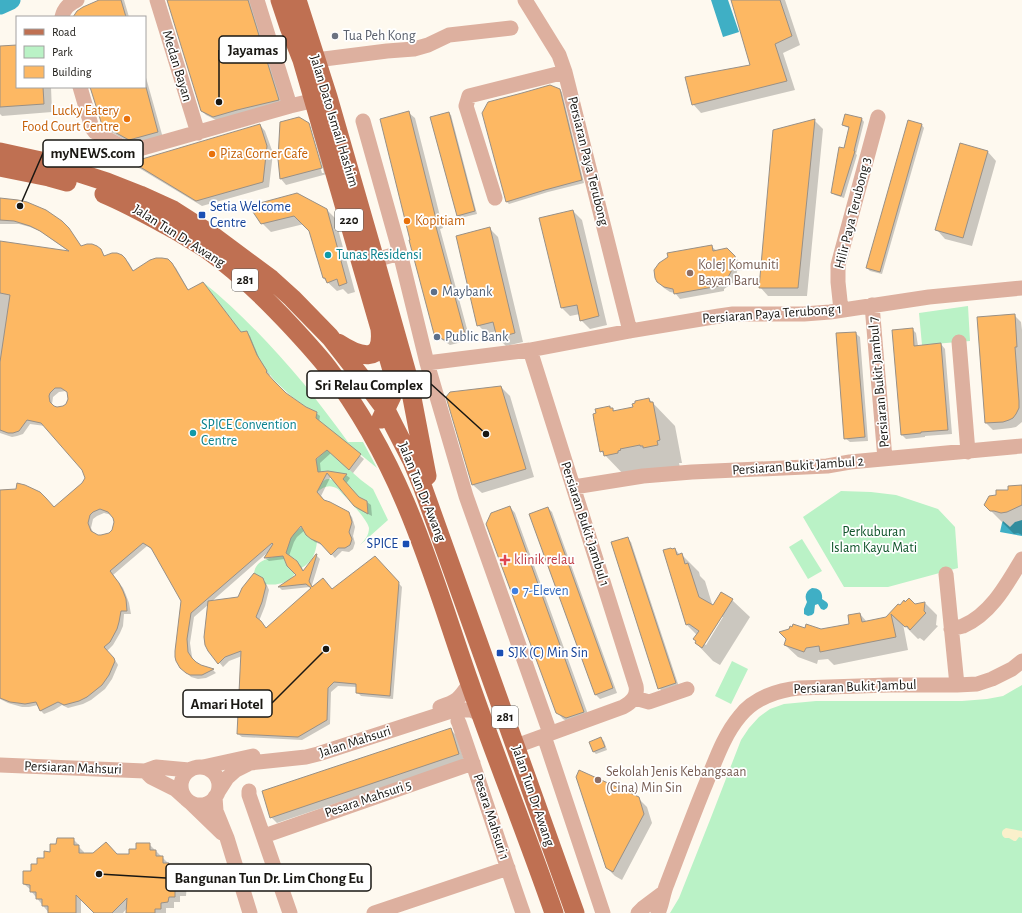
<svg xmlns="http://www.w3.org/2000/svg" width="1022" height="913" viewBox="0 0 1022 913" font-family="'Alegreya Sans',sans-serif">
<rect width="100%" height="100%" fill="#fef9ef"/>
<!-- green -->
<path fill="#baf2c6" d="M203,282C240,312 273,347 304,384C319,403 334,423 348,442H363L377,468L316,418L317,412L306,407L291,396L275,381L267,371L241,332Z
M968,306L970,341L922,345L919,313Z
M327,450L361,480L373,489L388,520L360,545C365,540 369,535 369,528C367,518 345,497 338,489C330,484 324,486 317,492C321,484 324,475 334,481C343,493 353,510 368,512L367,501L359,497L329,471H324L316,475L317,468L316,460Z
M841,491L871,492L896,495L938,509L955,527L958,568L888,587H844L803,517Z
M304,527C307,536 308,537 317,541C316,553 312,563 301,568L295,559L286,554C287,543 292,530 304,527Z
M802,539L822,571L808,579L789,547Z
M279,556H284C285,564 288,570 296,572C290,583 277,586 265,584L264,580L254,575C254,561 268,558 279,556Z
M732,661L748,669L731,704L715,696Z
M1022,685V913H670L679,898L710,820L741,740L749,728L759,717L770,709L784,704L816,701H962L987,699L1003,696Z"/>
<!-- sand -->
<path fill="#faf0cb" d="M1006,828L1022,831V838L1019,837L1016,841H1014L1009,838H1005C1002,836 1001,833 1003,830Z"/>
<!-- water -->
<path fill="#3fafc5" d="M711,0H728L739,32L723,37Z
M1022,520V536L1000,532L1002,523L1003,521L1010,527L1015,522Z
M812,588C819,588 823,592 822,599C826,602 830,603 827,608L824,610L821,609L818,604L815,605L814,613L812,615L808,616L804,614V609L807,602C804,596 806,591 812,588Z"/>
<!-- shadow -->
<path fill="#0003" fill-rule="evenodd" d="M102,0H124L129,17H74Z
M168,0H253L282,104L218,121L206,115L202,111Z
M732,0H785L800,45L783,53L795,90L701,113L693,104L751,65Z
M17,46V87H51L52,112L2,116L0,114V47Z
M145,74L163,138L136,146L109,131L103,125L91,87H145Z
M559,89L562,92L584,183L548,192L509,204L506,201Z
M409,113L415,118L443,228L440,229L470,340L450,345L441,339L435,333L411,240Z
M448,113L451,115L477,214L460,218L458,216Z
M862,119L864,122L856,154L857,155L844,198L835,195L832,192L850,128L846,127L843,125Z
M814,120L823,129L807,296H768L760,287Z
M308,123L310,125H308L322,173H324L311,126L314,129L327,174L286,185L281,179L279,159Z
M260,125L265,131L273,153L269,187L202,206L139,168L134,163Z
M922,125L924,128L882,274L870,271L867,268Z
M988,152L996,161L972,246L945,239L937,230Z
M0,200L72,233L82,247H96L105,256H121L129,263L134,272L172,264L176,268L189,291L241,333H247L250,336L260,360L270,375L269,376L286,395L306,408L316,413L320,416L319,422L364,459L353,473L331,453L320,463L321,472H328L346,475L350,478L346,484L359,498L367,502L371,505L372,516L358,509L331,476L321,496L325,501L348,513L352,517L355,527L353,536L355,543L353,549L349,552L342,551L335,558L324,546L315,542L311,539L305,530L297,537L294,542L289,556L301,566L304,571L316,555L320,559L312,585L313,588L332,590L375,557L402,587L393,699L361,696L357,692V687L338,686L331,692L330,724L302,740L242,737L238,734L242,656L229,661L223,667L209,650V604L194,617L190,643L192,657L195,663L200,666L213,670L216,673L206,678L198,679L191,677L179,664L182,601L153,550L147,546L113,575L123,588L126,595L129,603L131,614H124L123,626L120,633L113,645L107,651L117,663L118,665L112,679L105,689L91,700L83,704L68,708L62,705L54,710L44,714L40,710L38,705L29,707H22L8,703L0,699V491L54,508L82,483L86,478L83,469L45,426L30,424L23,434L17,436L12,437L0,433V242L71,253L40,231L30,227L19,224H0ZM66,391L68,393V402L64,407H54L52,404L53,397L59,392ZM104,513L112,515L115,522L113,530L109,534L97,536L94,534L91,528L93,519L97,516ZM268,552L265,558L269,561L285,559L298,576L279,587L282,590L310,587L312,589L267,629L259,621L265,606L269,590L266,583L262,579L238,598L211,602Z
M251,207L326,209L335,218L355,292L348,294L343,289L337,291L323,278L310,231L304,224L271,232L262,223Z
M573,211L582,220L607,325L590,329L581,320L580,314L570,316L562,308Z
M490,229L498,237L523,342L506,346L498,338L496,331L487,334L478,325Z
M712,247L717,251L734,256L740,262L742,270L737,271L736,278L734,282L724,289V291L680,299L675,293L670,292L664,288L658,281Z
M1014,315L1021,322L1022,330V422L1016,427L1011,428L993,430L986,423Z
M912,329L916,333L918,346L941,344L945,349L952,434L925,436V437L906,439L902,435Z
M855,333L860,337L868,441L850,442L845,438Z
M501,387L510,396L534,477L482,493L473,485Z
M649,399L675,426L682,463H679L680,468L627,478L601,451L611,409H613L615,412L634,408Z
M1022,487V535L1018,533L1014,534L991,511L997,496L1009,491Z
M510,507L515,513L589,717L572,724L563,719L557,712Z
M548,508L552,512L617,693L600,699L596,695L530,514Z
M627,538L631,542L679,687L663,692L659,688Z
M675,549L680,555L681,554L699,572L700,576L705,581L713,607L732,600L750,617L720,665L713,661L696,643L697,635L687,625ZM721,617H723L706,645L704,644Z
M925,603L937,615L936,625L938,626L924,641L920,638L918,639L903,624L908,650L834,665L828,659L818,660L817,664L798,657L785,645L792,628L821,630L850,625L860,614L867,622L886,618L898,605H915Z
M450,729L456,735L464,760L277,823L271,817Z
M601,739L604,741L607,750L596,754L593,751Z
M638,798L647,807L652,823L622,880L615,876L606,867Z
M73,839L79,845V847L84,852V854L130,856L137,850L149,844L155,850V851H156L168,863L180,878L187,883L186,896H180V902H174V908H166V913H127V908L123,913H95L81,899V913H49L31,891V890L24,884L32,872L57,845Z"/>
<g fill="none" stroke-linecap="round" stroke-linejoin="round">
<!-- river -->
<path stroke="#3fafc5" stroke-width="19" d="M0,5L11,0"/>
</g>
<!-- building -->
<path fill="#fdb863" stroke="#999086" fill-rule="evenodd" d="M99,0H121L126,17H73L77,11L83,7Z
M167,0H248L279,100L237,110L213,117L201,111Z
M731,0H780L792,36L775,44L787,81L692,105L685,77L750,65Z
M17,45V87H43L44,104L0,107V46Z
M550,85L560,89L582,180L545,190L506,202L482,113L488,102L522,93Z
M90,87H146L158,132L129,140L102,125Z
M409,111L437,223H435L465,334L444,340L434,334L409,240H410L380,119Z
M449,112L475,211L457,216L430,117Z
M845,114L862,118L854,151H855L841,196L831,193L839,147L844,148L849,127L842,125Z
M299,117L309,123L322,168L280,179L278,159L280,122Z
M815,119L798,288H759L773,130Z
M908,120L922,124L880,272L866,268Z
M260,124L267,146L263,182L196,201L132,162Z
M960,143L988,151L963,238L935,230Z
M297,193L327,209L347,283L339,286L337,279L327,283L325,278H323L309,231L294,216L261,224L249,206Z
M0,198L18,200L27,202L46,210L62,221L69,228L81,246L87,244H92L97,246L101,249L104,256L112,253H117L122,255L125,258L133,271L150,260L156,258H162L168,259L172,263L188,290L203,282L241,332L247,331L257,355L267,371L266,372L274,381L286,393L306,407L317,412L316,418L361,454L349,470L327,450L316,459L318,472L328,471L347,474L343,479L359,497L367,501L368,514L354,506L327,473L317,492L324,500L330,502L349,512L352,522L349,532L352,539L350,545L345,548H338L331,555L320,543L311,539L306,535L301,526L294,534L291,538L286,553L297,561L303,571L316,554H317L309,581L312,587L323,578L332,589L375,556L399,582L390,696L356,693V684L334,682L328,688L327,720L298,737L237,734L241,651L225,657L218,664L208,651L205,645L204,637L208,601L238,597L242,588L254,573L263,578L266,586L262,602L256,617L261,621L266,628L311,588L306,584L278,587L296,575L287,566L283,556L264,558L273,544L272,543L191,613L187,639L188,652L192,658L196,662L201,665L214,669L202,675H190L186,673L180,668L176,661L175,657V651L181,601L151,548L143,543L110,571L119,583L123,591L126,599L127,611H121L119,622L117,629L110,642L104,647L114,658L115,661L109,675L102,685L87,697L79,701L64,705L58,702L40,711L36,702L25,704L18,703L10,702L0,698V490L16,489L17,483L25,485L40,492L46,498L54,507L82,483L85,478L82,470L41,423L27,420L19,431L13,433H8L0,430V362L10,295L0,293V241L69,251L40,231L30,226L14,221L0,220ZM55,388H61L67,392L68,399L66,404L63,406L57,407L54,406L50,402L49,396L50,393ZM100,509L108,512L113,518L114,522L112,530L109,533L101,535H98L91,531L88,523L90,515L93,512Z
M573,210L599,316L580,321L577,305L561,308L539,218Z
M490,227L515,333L497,338L493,322L477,326L456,236Z
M712,245L713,251L727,248L735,256L737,264L732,265L731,272L728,277L719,283V286L674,294L673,289L664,287L657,282L655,278L654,270L659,263L668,257L667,253Z
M1015,314L1017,347H1015L1019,401V408L1016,414L1013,418L1009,420L1003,422L985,423L977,317Z
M913,328L914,346L941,343L948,430L921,432V433L901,435L892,330Z
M856,332L865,437L844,439L836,333Z
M501,386L526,469L472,485L446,397L450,392Z
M649,398L650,402H653L660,440L657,441L658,445L643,448V446H640V445L620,449L621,450L618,451V453L604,456L603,451L600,452L594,421L593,414L596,413L595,409L610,406V408H613V411L633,407L632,404L635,403V401Z
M1022,485V505L1007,512L1001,513L994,511H990L984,505L989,496L996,495V490H1008V486Z
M510,506L584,712L566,718L556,713L486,524L491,513Z
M548,507L613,688L595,695L529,514Z
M628,537L676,683L658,689L611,542Z
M671,548L672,549L675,548L677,555L682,553L685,564L688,563L699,597L713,605L721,592L733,599L702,648L695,643L696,641L693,639L699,631L689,624L686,625L663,550Z
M909,598L915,604L925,602L924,611L926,613L910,630L907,626L905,627L891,614L896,637L820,652L819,646L806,648L804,652L784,645L786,639L779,632L789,629L790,626L792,627L793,624L805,628L806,624L821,629L849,624L848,615L860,613L862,622L886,617L898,604L900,605L904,600L905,602Z
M451,728L459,754L270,818L262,791Z
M601,737L605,747L593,752L589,742Z
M579,770L639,797L644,814L613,872L606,868L576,777Z
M57,838H74V845H79V853H93L106,842L117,854H129V849H136V843H150V850H156V856H163V863H169V870H175V876L181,877V890H175V897H169L168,902L161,903V909H155V913H126L127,898L112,913H94L76,895V913H48V906H42V899H36V892H30V885L23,884V871H31V864H37V858H44V851L50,852V844H56Z"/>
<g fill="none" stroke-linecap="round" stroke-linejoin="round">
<!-- minor -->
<path stroke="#ddb09f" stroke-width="15" d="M157,0L198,133
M257,0L290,106
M525,0L559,55L565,72L630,331
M62,17C64,8 69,4 77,0
M306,60H316L387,51L414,49L428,45L449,35L511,28
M80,87L92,128L95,132L128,150L132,151L290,106L324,98
M363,121L400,253L427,363L466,496L550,733
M495,198L466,106L469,96L565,72
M375,260L400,253
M872,305L885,459
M841,310L838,282V265L878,117
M959,342L968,452
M427,363L530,350L630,331L719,316L733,314H804L830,312L929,297L1022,288
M574,487L643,476L692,472L827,466L850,462L1022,446
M946,574L957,685
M951,629C955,628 959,627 963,626C991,614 1007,584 1022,559
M635,698L649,702L687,689
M440,707C458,701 459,699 470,683
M458,721L459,723C481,786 501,850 523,913
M544,736L603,913
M516,746L623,707C632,702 638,696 636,686L530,350
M0,765L145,771L156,767L189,770
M203,767L253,756
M181 786a19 19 0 1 1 38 0a19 19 0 1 1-38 0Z
M145,771L151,777L175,789L185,798
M249,791V795L290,913
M218,792L227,778L236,770L250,763L306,757L318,754L457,709L471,710L482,715
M215,797L216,811L227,838L250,913
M191,803L222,833
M264,836L473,763
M374,913L508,868
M638,913L643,908L663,893
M658,913C662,905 663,893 667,884C680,850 693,815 707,781C716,759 724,735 740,716C754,698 778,690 799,688L889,685H957L977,684L992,679L1012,669L1022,661"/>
<!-- major -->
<path stroke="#bf7052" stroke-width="19" d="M280,0L289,27L302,60L392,370L394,386L392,396L381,419
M297,0L328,97L375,260L408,377L427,476
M0,152L41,161L76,172L107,182L140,195L173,210L209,233L271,279L292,298L330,337L365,382L386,410L394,426L412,461L423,488L575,913
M0,167L49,177L67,182
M104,194C128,204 151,217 175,230C186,237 198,243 209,251C240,273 267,300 293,328C305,341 317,354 328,368C359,409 385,455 405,502C430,560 448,621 469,681C496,759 527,835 554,913
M338,343C358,356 384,366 380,329"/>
</g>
<!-- markers -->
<circle fill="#6b7280" stroke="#fff" stroke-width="1.5" cx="335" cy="36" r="4"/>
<g fill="#e8710a" stroke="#fff" stroke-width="1.5">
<circle cx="127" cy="119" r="4"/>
<circle cx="212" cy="154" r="4"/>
<circle cx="407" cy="221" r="4"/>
</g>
<g fill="#1a4fb4" stroke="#fff" stroke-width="1.5">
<rect x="198" y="211" width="8" height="8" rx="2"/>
<rect x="402" y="540" width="8" height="8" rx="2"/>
<rect x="496" y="649" width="8" height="8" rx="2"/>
</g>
<g fill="#0f9aa8" stroke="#fff" stroke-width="1.5">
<circle cx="328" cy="255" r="4"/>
<circle cx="193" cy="433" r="4"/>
</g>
<g fill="#8d6e63" stroke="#fff" stroke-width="1.5">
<circle cx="690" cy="273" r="4"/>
<circle cx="598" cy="780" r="4"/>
</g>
<g fill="#5c6f8a" stroke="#fff" stroke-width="1.5">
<circle cx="434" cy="292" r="4"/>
<circle cx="437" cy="337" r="4"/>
</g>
<path fill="#e0444e" stroke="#fff" stroke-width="1.5" d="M503 554h4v4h4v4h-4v4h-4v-4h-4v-4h4z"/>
<circle fill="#3f7fe0" stroke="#fff" stroke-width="1.5" cx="515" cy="591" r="4"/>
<g text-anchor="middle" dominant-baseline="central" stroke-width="3.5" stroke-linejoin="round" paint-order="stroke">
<!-- shield labels -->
<g fill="#fff" stroke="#5e5d5a" stroke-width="1">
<rect x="335" y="209" width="28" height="22" rx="3"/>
<rect x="232" y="269" width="26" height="22" rx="3"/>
<rect x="492" y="706" width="26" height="22" rx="3"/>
</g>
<g font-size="13" font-weight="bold" fill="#191713">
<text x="349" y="220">220</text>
<text x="245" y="280">281</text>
<text x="505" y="717">281</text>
</g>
<!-- worship labels -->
<g font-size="14" fill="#5b616d" stroke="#fff" text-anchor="start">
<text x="343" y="36">Tua Peh Kong</text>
</g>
<!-- street labels -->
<g font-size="14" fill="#191713" stroke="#fff">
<text transform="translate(177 66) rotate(73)">Medan Bayan</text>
<text transform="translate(334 121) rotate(73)">Jalan Dato Ismail Hashim</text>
<text transform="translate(588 161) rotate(76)">Persiaran Paya Terubong</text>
<text transform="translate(853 213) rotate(-76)">Hilir Paya Terubong 3</text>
<text transform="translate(179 236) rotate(32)">Jalan Tun Dr Awang</text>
<text transform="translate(772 314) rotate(-4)">Persiaran Paya Terubong 1</text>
<text transform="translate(879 382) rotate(-95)">Persiaran Bukit Jambul 7</text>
<text transform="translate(798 466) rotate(-4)">Persiaran Bukit Jambul 2</text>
<text transform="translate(422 492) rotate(68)">Jalan Tun Dr Awang</text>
<text transform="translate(585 524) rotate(72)">Persiaran Bukit Jambul 1</text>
<text transform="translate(855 687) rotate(-2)">Persiaran Bukit Jambul</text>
<text transform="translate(355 742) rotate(-18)">Jalan Mahsuri</text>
<text transform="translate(73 768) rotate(2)">Persiaran Mahsuri</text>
<text transform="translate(533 796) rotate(71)">Jalan Tun Dr Awang</text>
<text transform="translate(368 799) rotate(-19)">Pesara Mahsuri 5</text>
<text transform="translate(491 817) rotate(72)">Pesara Mahsuri 1</text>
</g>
<!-- food labels -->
<g font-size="14" fill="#c56008" stroke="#fff" text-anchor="start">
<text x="119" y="111" text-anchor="end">Lucky Eatery<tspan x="119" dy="16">Food Court Centre</tspan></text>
<text x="220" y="154">Piza Corner Cafe</text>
<text x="415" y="221">Kopitiam</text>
</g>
<!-- transit labels -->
<g font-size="14" fill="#164399" stroke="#fff" text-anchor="start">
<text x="210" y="207">Setia Welcome<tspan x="210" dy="16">Centre</tspan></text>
<text x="398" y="544" text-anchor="end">SPICE</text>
<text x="508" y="653">SJK (C) Min Sin</text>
</g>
<!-- culture labels -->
<g font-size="14" fill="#0d838f" stroke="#fff" text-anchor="start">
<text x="336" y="255">Tunas Residensi</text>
<text x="201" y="425">SPICE Convention<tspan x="201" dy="16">Centre</tspan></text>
</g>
<!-- education labels -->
<g font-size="14" fill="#785e54" stroke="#fff" text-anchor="start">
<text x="698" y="265">Kolej Komuniti<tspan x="698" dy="16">Bayan Baru</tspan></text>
<text x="606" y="772">Sekolah Jenis Kebangsaan<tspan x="606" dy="16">(Cina) Min Sin</tspan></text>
</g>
<!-- service labels -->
<g font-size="14" fill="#4e5e75" stroke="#fff" text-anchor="start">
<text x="442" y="292">Maybank</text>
<text x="445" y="337">Public Bank</text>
</g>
<!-- park labels -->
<g font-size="14" fill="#0e5329" stroke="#fff">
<text x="874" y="532">Perkuburan<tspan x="874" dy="16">Islam Kayu Mati</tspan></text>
</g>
<!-- health labels -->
<g font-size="14" fill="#be3a42" stroke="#fff" text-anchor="start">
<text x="514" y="560">klinik relau</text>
</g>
<!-- shop labels -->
<g font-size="14" fill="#366cbe" stroke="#fff" text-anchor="start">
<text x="523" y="591">7-Eleven</text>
</g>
</g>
<!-- callouts -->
<path fill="none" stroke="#191713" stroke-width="1.5" d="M219 102L219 50M20 206L43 153M486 434L431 384M326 649L272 703M99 874L166 878"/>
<g fill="#191713" stroke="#fff" stroke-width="1.5">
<circle cx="219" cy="102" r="4"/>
<circle cx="20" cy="206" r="4"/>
<circle cx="486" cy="434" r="4"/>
<circle cx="326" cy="649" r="4"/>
<circle cx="99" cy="874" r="4"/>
</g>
<g fill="#fff" stroke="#191713" stroke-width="1.5">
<rect x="219" y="36" width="67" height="27" rx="4"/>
<rect x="43" y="140" width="100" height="27" rx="4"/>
<rect x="307" y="371" width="124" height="27" rx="4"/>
<rect x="183" y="690" width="89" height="27" rx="4"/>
<rect x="166" y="864" width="205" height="27" rx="4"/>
</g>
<g font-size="15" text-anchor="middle" font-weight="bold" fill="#191713">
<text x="253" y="55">Jayamas</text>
<text x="93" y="158">myNEWS.com</text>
<text x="369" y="390">Sri Relau Complex</text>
<text x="227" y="709">Amari Hotel</text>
<text x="269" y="883">Bangunan Tun Dr. Lim Chong Eu</text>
</g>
<!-- legend -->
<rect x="16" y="16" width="130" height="72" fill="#ffffff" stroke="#a3a2a1"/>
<rect x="24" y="29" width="20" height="6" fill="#bf7052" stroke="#a3a2a1"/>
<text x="52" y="36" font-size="12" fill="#191713">Road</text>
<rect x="24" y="46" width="20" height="12" fill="#baf2c6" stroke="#a3a2a1"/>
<text x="52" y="56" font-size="12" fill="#191713">Park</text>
<rect x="24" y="66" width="20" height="12" fill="#fdb863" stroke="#a3a2a1"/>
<text x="52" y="76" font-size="12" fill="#191713">Building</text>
</svg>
